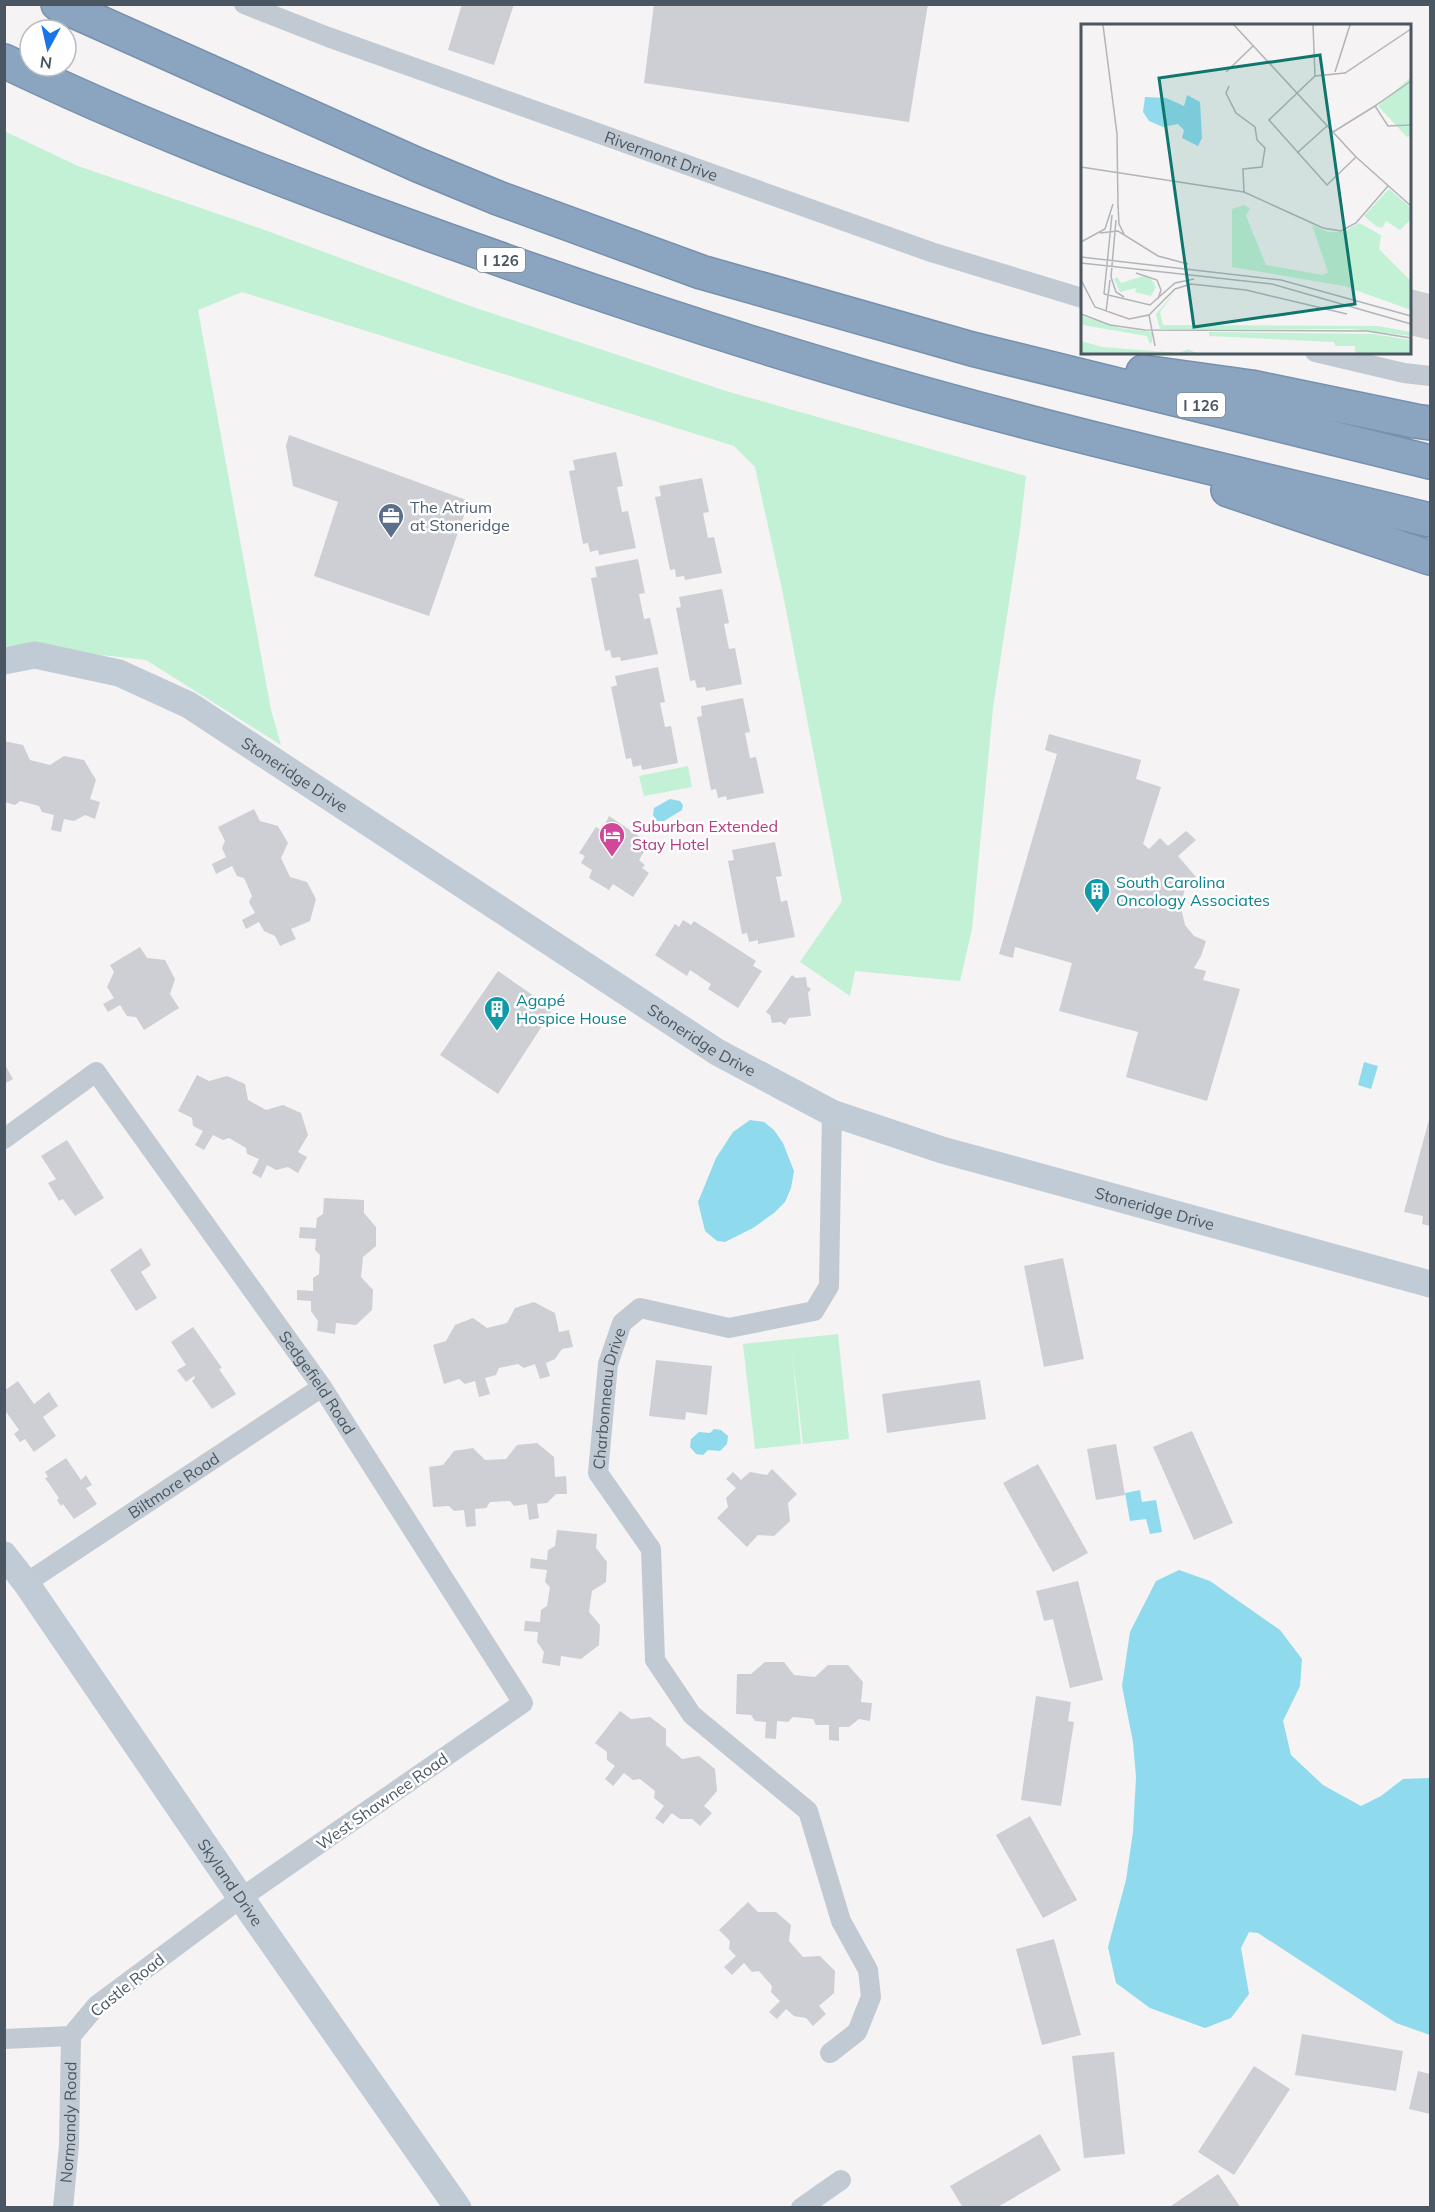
<svg xmlns="http://www.w3.org/2000/svg" width="1435" height="2212" viewBox="0 0 1435 2212" font-family="Mulish,sans-serif">
<rect width="100%" height="100%" fill="#f5f3f3"/>
<!-- green -->
<path fill="#c3f1d5" d="M4,131L78,166L262,229L470,306L726,391L1026,476L1020,530L993,708L972,929L960,981L855,971L850,996L800,962L842,901L782,589L755,467L734,446L242,292L198,310L271,710L281,745L146,660L14,645L5,647Z
M688,766L692,787L644,796L639,776Z
M838,1334L849,1439L803,1444L792,1351L801,1444L755,1449L743,1344Z"/>
<!-- water -->
<path fill="#90daee" d="M670,799L680,801L683,805L682,810L664,821H657L653,815L654,808Z
M1364,1062L1378,1066L1371,1089L1358,1085Z
M750,1120L764,1122L774,1130L783,1143L794,1171L791,1188L785,1202L774,1213L753,1228L725,1242L717,1241L705,1231L698,1202L716,1158L733,1132Z
M714,1429L721,1430L728,1436L727,1444L720,1451L708,1450L703,1455L696,1454L690,1447L691,1439L699,1432L710,1433Z
M1140,1490L1142,1502L1156,1500L1162,1532L1150,1534L1146,1519L1130,1521L1125,1493Z
M1179,1570L1210,1581L1280,1630L1302,1659L1300,1686L1283,1721L1291,1755L1323,1785L1361,1806L1381,1796L1403,1779L1430,1778V2035L1396,2023L1258,1933L1249,1932L1241,1948L1249,1994L1231,2018L1205,2028L1150,2008L1116,1983L1108,1947L1126,1880L1133,1832L1136,1777L1133,1742L1122,1686L1130,1632L1156,1581Z"/>
<!-- building -->
<path fill="#cdcfd5" d="M462,4H514L494,65L448,50Z
M654,4H928L909,122L644,83Z
M1410,289L1430,294V340L1410,335Z
M289,435L469,501L429,616L314,576L338,502L293,486L286,446Z
M616,452L623,486L617,487L622,512L628,511L636,548L599,555L598,550L590,552L588,543L583,544L569,471L575,470L573,460Z
M702,478L709,512L703,513L708,538L714,537L722,573L685,580L684,576L676,577L675,569L670,570L655,497L661,496L659,486Z
M638,559L645,593L639,594L644,619L650,618L658,654L621,661L620,657L612,658L610,650L605,651L591,578L597,577L595,567Z
M722,589L729,623L724,624L729,649L735,648L742,684L706,691L705,687L697,688L695,680L690,681L676,608L681,607L679,597Z
M658,667L665,702L660,703L665,727L671,726L678,763L642,770L641,765L633,767L631,758L626,759L611,687L617,685L615,676Z
M743,698L750,732L745,733L750,758L756,757L764,793L727,800L726,796L718,798L716,789L711,790L697,717L702,716L701,706Z
M1049,734L1141,760L1136,779L1161,787L1143,844L1149,849L1160,838L1168,846L1186,831L1196,840L1178,856L1196,877L1184,892L1181,908L1185,925L1194,936L1206,941L1201,956L1194,968L1206,971L1203,980L1240,989L1207,1101L1126,1077L1138,1032L1059,1011L1072,963L1015,947L1013,958L999,954L1057,754L1045,750Z
M4,741L23,745L30,760L50,765L64,756L84,760L96,780L90,799L100,802L95,819L85,815L74,821L64,819L61,832L51,830L54,815L42,812L39,806L20,801L15,805L4,802Z
M254,809L260,821L278,826L288,843L281,858L290,877L307,882L316,899L310,921L291,929L296,939L280,946L275,936L264,931L259,922L246,929L242,920L255,913L249,902L252,896L244,878L237,876L232,866L216,874L212,864L226,857L222,848L225,841L218,827Z
M609,816L649,843L639,860L645,865L642,868L649,873L633,897L613,884L609,890L589,878L592,870L581,863L585,856L579,853L596,827L602,831Z
M775,842L782,876L776,877L781,902L787,900L795,937L758,944V940L749,942L747,933L742,934L728,861L734,860L732,850Z
M683,920L691,925L694,921L756,961L753,966L762,971L738,1008L708,989L711,984L690,970L687,976L655,955L675,924L679,927Z
M140,947L147,958L165,960L175,979L170,994L179,1008L144,1030L136,1017L127,1016L120,1005L108,1012L103,1004L114,998L107,987L114,972L110,965Z
M498,971L553,1009L498,1094L440,1055Z
M792,975L796,978L806,977L807,986L811,989L808,993L811,1016L789,1018L785,1025L781,1022L772,1023L770,1015L766,1012Z
M4,1063L13,1079L4,1084Z
M197,1075L209,1081L227,1076L245,1084L248,1100L266,1110L283,1105L301,1113L308,1135L298,1152L307,1157L298,1173L288,1167L276,1170L267,1165L261,1178L252,1173L259,1159L247,1154L246,1148L229,1138L223,1140L213,1135L204,1150L195,1145L203,1131L193,1126L192,1118L178,1111Z
M1430,1116V1226L1422,1224L1423,1216L1404,1212Z
M67,1140L104,1198L75,1216L63,1199L59,1201L48,1183L56,1179L41,1156Z
M324,1198L364,1200V1213L376,1227V1246L363,1257L361,1277L373,1290L372,1310L356,1325L336,1323L335,1334L317,1331L318,1321L311,1311V1301L297,1300V1290L313,1291V1278L319,1274L320,1255L315,1250L316,1239L299,1238L300,1227L316,1228L317,1218L323,1214Z
M141,1248L151,1265L141,1272L157,1298L136,1311L110,1270Z
M1063,1258L1084,1359L1044,1367L1024,1266Z
M534,1302L555,1313L559,1332L569,1330L573,1347L562,1349L555,1359L546,1363L550,1376L540,1379L535,1364L524,1368L518,1364L499,1368L496,1375L485,1378L490,1394L479,1397L475,1381L465,1384L459,1379L444,1384L433,1345L446,1341L455,1325L473,1318L487,1328L507,1323L515,1308Z
M193,1327L222,1368L219,1369L236,1394L212,1409L192,1381L195,1378L194,1376L186,1382L177,1370L186,1365L171,1342Z
M656,1360L712,1366L707,1415L686,1412L685,1420L649,1416Z
M980,1380L986,1419L887,1433L882,1394Z
M18,1381L34,1404L49,1392L58,1406L43,1417L56,1436L34,1452L25,1439L20,1442L14,1434L19,1430L4,1409V1391Z
M1192,1431L1233,1523L1194,1540L1153,1447Z
M537,1443L554,1457L555,1477L566,1476L567,1494H556L547,1503L537,1504L539,1518L529,1520L527,1504L514,1506L510,1501L490,1502L486,1508L475,1509L476,1526L466,1527L464,1510L454,1511L449,1506L433,1507L429,1467L443,1465L454,1451L473,1448L485,1460L506,1459L517,1445Z
M1116,1444L1125,1495L1096,1500L1087,1449Z
M66,1458L81,1480L86,1475L92,1485L86,1488L97,1504L74,1519L63,1504L61,1506L57,1500L59,1498L45,1478L48,1477L45,1472Z
M1038,1464L1088,1553L1053,1572L1003,1483Z
M772,1469L797,1494L788,1503L790,1521L774,1536L758,1535L747,1547L717,1518L728,1507L726,1498L736,1488L726,1479L733,1472L741,1480L750,1472L767,1475Z
M557,1530L597,1534L596,1548L607,1562L606,1582L592,1591L589,1612L600,1625L599,1645L581,1659L561,1656L560,1666L542,1663L544,1652L537,1642L538,1632L524,1631L525,1621L540,1622L541,1610L547,1606L550,1587L545,1582L547,1570L530,1568L531,1558L547,1560L548,1550L555,1546Z
M1078,1581L1103,1680L1070,1688L1053,1619L1044,1621L1036,1591Z
M765,1662H784L794,1675L815,1677L828,1665H848L863,1682L861,1702L872,1703L870,1721L859,1719L849,1727H839V1741L829,1740V1725H816L813,1719L793,1717L788,1722L777,1721L776,1739L765,1738L766,1722L755,1721L751,1715L736,1714L737,1674H751Z
M1036,1696L1071,1702L1068,1721L1074,1722L1061,1806L1021,1800Z
M620,1711L631,1719L650,1717L666,1729V1745L682,1759L699,1756L715,1769L717,1791L704,1806L712,1813L700,1826L692,1819H680L672,1813L663,1824L655,1818L664,1806L654,1798L655,1791L640,1779L633,1780L624,1773L613,1786L605,1779L615,1766L607,1760V1752L595,1743Z
M1030,1816L1077,1900L1043,1918L996,1835Z
M748,1902L758,1912H776L791,1925L789,1941L803,1957L820,1956L835,1971L834,1993L819,2006L826,2014L813,2026L806,2018L794,2016L786,2009L777,2019L769,2012L780,2001L771,1992L772,1986L759,1971L752,1972L744,1963L732,1975L724,1967L736,1956L729,1949L730,1941L719,1930Z
M1054,1939L1081,2035L1042,2045L1016,1949Z
M1302,2034L1403,2051L1396,2091L1295,2075Z
M1114,2052L1125,2154L1084,2158L1072,2056Z
M1254,2066L1290,2089L1234,2175L1198,2152Z
M1418,2071L1430,2074V2114L1409,2109Z
M1040,2134L1061,2170L996,2208H963L950,2186Z
M1218,2174L1241,2208H1168Z"/>
<g fill="none" stroke-linecap="round" stroke-linejoin="round">
<!-- highway casing -->
<g stroke="#7690ad" stroke-width="36">
<path id="highway" d="M58,4L418,165L498,198L701,272L972,349L1430,462
M4,61C129,121 258,171 388,219C593,294 801,363 1013,418C1151,455 1291,486 1430,520
M1143,372L1251,387L1415,421L1430,423
M1228,490L1430,558"/>
</g>
<!-- street -->
<g stroke="#c1cad2" stroke-width="20">
<path id="s1" d="M244,4L328,37L931,252L1082,298"/>
<path d="M1315,352L1404,373L1430,376"/>
<path id="s2" d="M4,1139L96,1072L322,1387L523,1703L241,1898L97,2005L71,2036L4,2039"/>
<path id="s3" d="M26,1583L322,1387"/>
<path id="s4" d="M830,2053L857,2032L871,1997L868,1970L841,1921L808,1811L692,1715L655,1660L651,1549L598,1473L608,1364L622,1323L640,1308L729,1328L814,1311L829,1286L832,1113"/>
<path id="s5" d="M63,2208L69,2145L71,2036"/>
<path d="M801,2208L841,2180"/>
</g>
<!-- secondary -->
<g stroke="#c1cbd6" stroke-width="27">
<path id="s6" d="M4,661L35,655L119,673L189,705L717,1052L832,1113L942,1150L1430,1284"/>
<path id="s7" d="M4,1555L26,1583L241,1898L458,2208"/>
</g>
<!-- highway -->
<use href="#highway" stroke="#8ba5c1" stroke-width="33"/>
</g>
<!-- icons -->
<defs>
<g id="office-pin" transform="scale(1.35)"><path d="M0 17L-7.5 6A9.5 9.5 0 1 1 7.5 6Z" fill="#5c6f8a" stroke="#fff"/><path d="M-6-3h4V-5.5h4V-3h4V5H-6ZM-1-4.5V-3h2v-1.5ZM-6 0V1H6V0Z" fill="#fff"/></g>
<g id="hotel-pin" transform="scale(1.35)"><path d="M0 17L-7.5 6A9.5 9.5 0 1 1 7.5 6Z" fill="#d1479c" stroke="#fff"/><path d="M-6-4.5h1.5V1H6V5H4.5V3h-9V5H-6ZM-4 0a1.8 1.8 0 1 1 3.6 0ZM.5 0V-2.5h3Q6-2.5 6 0Z" fill="#fff"/></g>
<g id="building-pin" transform="scale(1.35)"><path d="M0 17L-7.5 6A9.5 9.5 0 1 1 7.5 6Z" fill="#0f9aa8" stroke="#fff"/><path d="M-4-6H4V6H1V3H-1V6H-4ZM-2.5-4.3h1.7v1.8h-1.7ZM.8-4.3h1.7v1.8H.8ZM-2.5-1h1.7V.8h-1.7ZM.8-1h1.7V.8H.8Z" fill="#fff"/></g>
</defs>
<g fill-rule="evenodd">
<use href="#office-pin" x="391" y="516"/>
<use href="#hotel-pin" x="612" y="835"/>
<use href="#building-pin" x="1097" y="891"/>
<use href="#building-pin" x="497" y="1009"/>
</g>
<g text-anchor="middle" dominant-baseline="central" stroke-width="5" stroke-linejoin="round" paint-order="stroke">
<!-- shield labels -->
<g fill="#fff" stroke="#808990" stroke-width="1.5">
<rect x="477" y="248" width="48" height="24" rx="4.5"/>
<rect x="1177" y="393" width="48" height="24" rx="4.5"/>
</g>
<g font-size="15" font-weight="bold" fill="#4a5661">
<text x="501" y="260">I 126</text>
<text x="1201" y="405">I 126</text>
</g>
<!-- street labels -->
<g font-size="16" fill="#4a5661" stroke="#fff">
<text stroke="none"><textPath href="#s1" startOffset="444">Rivermont Drive</textPath></text>
<text stroke="none"><textPath href="#s6" startOffset="321">Stoneridge Drive</textPath></text>
<text stroke="none"><textPath href="#s6" startOffset="807">Stoneridge Drive</textPath></text>
<text stroke="none"><textPath href="#s6" startOffset="1293">Stoneridge Drive</textPath></text>
<text stroke="none"><textPath href="#s2" startOffset="495">Sedgefield Road</textPath></text>
<text stroke="none"><textPath href="#s4" startOffset="766">Charbonneau Drive</textPath></text>
<text stroke="none"><textPath href="#s3" startOffset="177">Biltmore Road</textPath></text>
<text transform="translate(382 1801) rotate(-35)">West Shawnee Road</text>
<text stroke="none"><textPath href="#s7" startOffset="398">Skyland Drive</textPath></text>
<text transform="translate(127 1985) rotate(-39)">Castle Road</text>
<text stroke="none"><textPath href="#s5" startOffset="86">Normandy Road</textPath></text>
</g>
<!-- service labels -->
<g font-size="16" fill="#4e5e75" stroke="#fff" text-anchor="start">
<text x="410" y="507">The Atrium<tspan x="410" dy="18">at Stoneridge</tspan></text>
</g>
<!-- hotel labels -->
<g font-size="16" fill="#b23c85" stroke="#fff" text-anchor="start">
<text x="632" y="826">Suburban Extended<tspan x="632" dy="18">Stay Hotel</tspan></text>
</g>
<!-- culture labels -->
<g font-size="16" fill="#0d838f" stroke="#fff" text-anchor="start">
<text x="1116" y="882">South Carolina<tspan x="1116" dy="18">Oncology Associates</tspan></text>
<text x="516" y="1000">Agapé<tspan x="516" dy="18">Hospice House</tspan></text>
</g>
</g>
<!-- overview -->
<g transform="translate(1081 24)">
<rect width="330" height="330" fill="#f5f3f3"/>
<path d="M330,53V112L326,113L297,82ZM308,165L330,184V195L319,206L305,197L301,204L295,202L283,192ZM163,181L169,184L165,192L185,241L242,251L247,248L231,201L247,208H262L278,199L300,211L298,225L330,257V286L263,262L151,243V185ZM62,252L70,255L75,263L70,272L54,268L55,264L39,268L33,255L36,253L40,259ZM94,268L79,288L82,301L297,302L330,308V312L271,305H79L75,290ZM0,292L39,304L71,308V318L69,320L66,312L7,302L0,300ZM128,308L292,310L330,316V329H274V322H254L253,318L128,312ZM0,317L21,323L98,329L107,325L115,329H0Z" fill="#c3f1d5"/>
<path d="M106,71L119,78L121,114L117,122L101,114L103,106L97,100L82,103L68,97L62,88L64,73L85,74L103,82Z" fill="#90daee"/>
<path fill="none" stroke="#b1b4b9" stroke-width="1.5" d="M22,1L36,110L37,184M153,1L275,133L330,182M232,1L234,52M145,48L172,22M254,48L269,1M330,57L294,82L307,102L330,101M148,62L145,69L155,89L174,103L176,116L184,124L181,143L162,145L163,168M252,108L294,82M216,129L246,102M275,133L246,161L188,96L234,52L264,49L330,5M0,143L163,168L242,204L260,207L275,199L307,162M37,180L38,200L43,210M19,209L37,207L77,232L107,240M0,218L24,205L32,180M0,233L200,256L330,292M0,239L191,260L330,300M55,249L76,256L80,266L77,275M30,253L35,196M30,253L35,268L43,273M0,256L14,283L48,295L68,291L74,322M23,270L31,191M23,270L69,281L94,259L113,255M25,288L29,256M0,290L29,301L64,306L286,307L330,314M68,291L94,265L110,260L165,266L266,290"/>
<path fill="#0f766e" fill-opacity="0.15" stroke="#0f766e" stroke-width="3" d="M239,31L274,280L113,303L78,54Z"/>
<rect width="330" height="330" fill="none" stroke="#4a5661" stroke-width="3"/>
</g>
<!-- border -->
<rect width="1435" height="2212" fill="none" stroke="#4a5661" stroke-width="12"/>
<!-- north arrow -->
<g transform="translate(48 48) rotate(188)"><circle r="28" fill="#ffffff" stroke="#b7bbc0" stroke-width="1.5"/>
<path d="M0-4.5L10 22L0 15L-10 22Z" fill="#1a73e8"/>
<text y="-9" font-size="16" font-weight="bold" text-anchor="middle" fill="#4a5661">N</text>
</g>
</svg>
